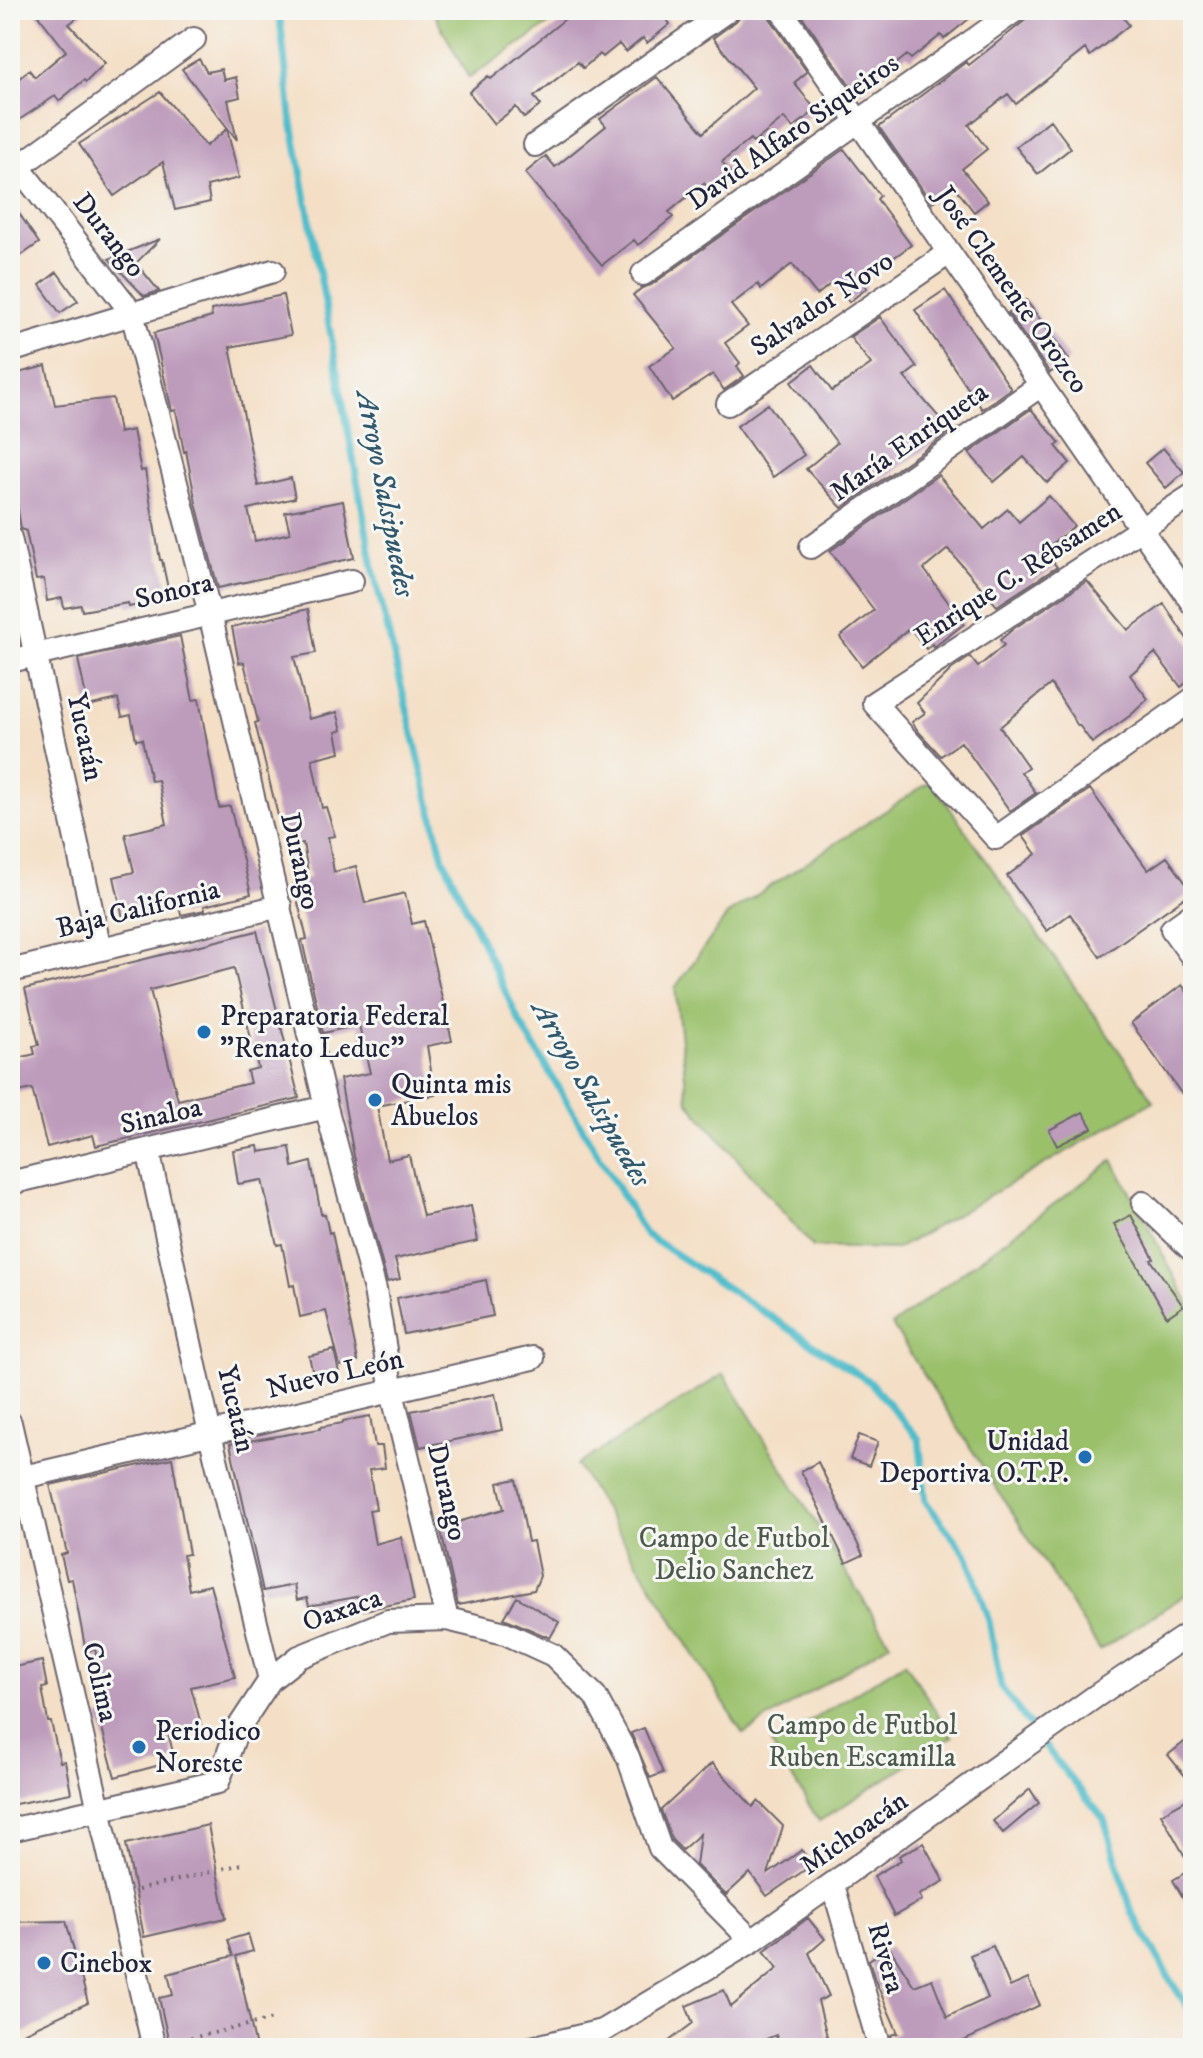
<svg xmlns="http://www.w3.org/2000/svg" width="1203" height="2058" viewBox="0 0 1203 2058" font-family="'IM FELL DW Pica',serif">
<rect width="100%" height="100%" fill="#f6f6f2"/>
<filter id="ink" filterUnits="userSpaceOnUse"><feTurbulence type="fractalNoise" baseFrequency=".0125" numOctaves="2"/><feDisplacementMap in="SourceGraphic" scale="16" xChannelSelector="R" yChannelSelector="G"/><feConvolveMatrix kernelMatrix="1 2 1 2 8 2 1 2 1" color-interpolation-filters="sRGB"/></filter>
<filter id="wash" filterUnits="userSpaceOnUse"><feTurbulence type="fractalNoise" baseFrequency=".006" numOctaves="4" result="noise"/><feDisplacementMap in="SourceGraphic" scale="32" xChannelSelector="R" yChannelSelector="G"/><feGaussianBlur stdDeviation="1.8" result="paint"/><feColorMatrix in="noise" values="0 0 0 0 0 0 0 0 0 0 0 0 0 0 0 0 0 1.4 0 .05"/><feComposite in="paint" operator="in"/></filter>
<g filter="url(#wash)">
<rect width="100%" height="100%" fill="#f4dfc6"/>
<!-- green -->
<path fill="#9ac06b" stroke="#5e7153" stroke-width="2" d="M432,10H570L469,78Z
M931,781L1154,1101L897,1249L813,1247L688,1102L675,988L728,914Z
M1113,1160L1193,1311V1590L1100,1650L892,1325Z
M724,1374L890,1643L743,1734L577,1465Z
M905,1662L952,1737L819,1821L772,1745Z"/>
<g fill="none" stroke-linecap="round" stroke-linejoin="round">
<!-- stream -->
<path stroke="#50bcca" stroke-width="7" d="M279,10L291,116L374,573L443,858L518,1019L645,1234L870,1382L919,1439L926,1502L968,1557L989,1621L1001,1687L1058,1763L1104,1819L1132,1912L1172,1983L1193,2015"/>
</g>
<g id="blocks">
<!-- building -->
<path fill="#bd9bbb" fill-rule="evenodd" d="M34,10H87L69,24L105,63L86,82L84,80L59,101L55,96L10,126V86L29,70L35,77L66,51Z
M576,10H658L670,24L647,43L643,38L626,52L619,44L603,57L600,54L583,68L578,62L534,97L541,105L524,118L516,107L494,124L469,92L488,76L491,79Z
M745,10H767L770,18L807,72L794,83L816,110L793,128L784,118L753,143L750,139L722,162L734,177L713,194L704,183L669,212L673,217L638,245L634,240L602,265L525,173L546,156L555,167L606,126L600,119L657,77L703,133L754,88L713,38L736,21Z
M798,10H980L944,39L941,35L911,59L907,55L857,95Z
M1038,10H1117L1129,25L1090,56L1085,49L1016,104L1008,94L969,125L987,149L962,169L988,201L974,212L954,186L932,203L879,127L966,62L969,65Z
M199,59L207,72L221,69L224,80L236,77L240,97L228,100L237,140L182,69Z
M160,92L206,146L227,129L239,178L207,186L210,202L175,210L163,162L114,196L79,144Z
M1050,120L1071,148L1038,174L1016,147Z
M844,149L880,196L877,199L911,245L862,281L867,288L849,302L833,282L817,295L792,264L761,289L758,284L731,305L748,326L725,343L740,363L737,366L744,376L724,390L713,374L672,401L649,366L676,348L633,295L642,288L651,285Z
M10,200L39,243L19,257L10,243Z
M160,239L136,263L159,291L144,296L109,259Z
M57,272L78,301L60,313L40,285Z
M945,290L1011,389L982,409L915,310Z
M283,295L291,335L230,347L258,486L291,478L295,498L248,509L255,541L290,533L285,512L343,501L354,558L218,588L196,503L186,451L184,452L176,410L172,411L154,333L212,317L211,310Z
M1026,300L1069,359L1050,373L1008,313Z
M880,317L917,367L904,377L951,431L842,508L806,469L837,443L791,382L813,365L832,391L871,364L850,337Z
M46,366L55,405L113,398L119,433L133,430L141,471L145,470L160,560H162L170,598L129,607L128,603L82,611L81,605L64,608L62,598L47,601L44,579L36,580L26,531L21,529L14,485L17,484L10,444V375Z
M768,404L804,455L773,477L737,426Z
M1031,409L1060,443L1056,446L1070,463L1047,483L1024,457L994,482L969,453Z
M1163,448L1184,472L1166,488L1145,463Z
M938,475L984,529L1008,509L1019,522L1049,496L1074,526L1044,551L1057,567L997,606L948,549L924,569L964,624L934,647L932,644L926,649L910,628L862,666L840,637L874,610L830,551Z
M1087,581L1128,630L1164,604L1193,648V677L1181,687L1155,653L1130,675L1148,699L1131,715L1092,743L1079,725L1078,726L1051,684L1000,727L1028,767L1021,772L1036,793L1010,811L961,742L941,756L918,731L912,722L925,713L917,703L952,669L970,657L978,667L1004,645L1000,640L1013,629Z
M308,609L316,653L294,657L309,719L337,712L342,730L336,732L340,752L312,759L322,808L326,807L335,836L328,837L334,872L356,866L365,903L405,893L412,924L424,921L452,1041L427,1046L435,1095L377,1106L387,1160L409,1155L423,1216L471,1206L478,1241L395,1259L400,1279L387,1282L354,1156L340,1079L370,1073L359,1025L323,1033L302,940L307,939L293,883L309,878L303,843L291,845L288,830L282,832L255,723L258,722L244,662L239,663L232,627Z
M180,636L193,700L199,699L219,808L230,806L251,894L204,906L205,910L181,915L179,905L123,918L114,877L134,872L125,834L167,824L158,780L151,781L142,739L136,740L131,715L122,717L118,699L88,706L78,659Z
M1090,789L1148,870L1167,857L1192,892L1100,957L1070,914L1047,931L1007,876L1036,854L1023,836Z
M257,931L299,1098L96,1146L93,1135L47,1147L32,1089L10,1094V1060L35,1054L33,1046L39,1045L25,989ZM234,968L258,1068L247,1071L250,1083L178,1100L150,990Z
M1182,985L1193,1000V1083L1181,1093L1131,1023Z
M1083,1112L1092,1128L1057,1146L1049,1130Z
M258,1146L259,1152L290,1147L293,1167L311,1162L321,1214H325L329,1233L332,1232L358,1361L340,1366L326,1311L300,1317L294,1285L290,1286L282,1244L277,1245L262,1180L238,1184L233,1150Z
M1131,1215L1154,1259L1151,1260L1183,1306L1167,1317L1114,1224Z
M486,1280L493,1316L404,1334L397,1298Z
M334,1350L339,1373L314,1378L309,1356Z
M495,1394L502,1430L420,1447L411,1411Z
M370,1416L375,1446H382L385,1468L369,1470L376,1509L369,1510L375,1544L401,1537L414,1600L364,1610L361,1596L309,1606L307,1598L297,1600L294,1585L263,1591L230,1444L320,1429V1427L343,1423V1421Z
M859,1435L878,1442L869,1466L850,1459Z
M172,1458L189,1554L183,1555L189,1590L210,1585L235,1677L191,1687L201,1724L168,1732L175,1761L115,1777L99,1717L108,1715L95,1649L86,1652L72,1579L67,1580L61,1555L67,1553L50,1485Z
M818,1462L863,1555L846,1563L801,1471Z
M516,1479L528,1542L533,1541L540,1576L534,1590L458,1605L440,1527L504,1509L498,1483Z
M517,1597L559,1622L550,1638L504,1618Z
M42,1661L47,1687L42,1688L48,1722H51L60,1762L65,1761L71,1793L10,1805V1668Z
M644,1728L663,1773L650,1778L631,1733Z
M1193,1735V1786L1168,1755Z
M712,1763L753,1807L758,1801L783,1826L768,1874L802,1850L812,1865L767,1896L750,1873L726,1895L696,1865L700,1834L682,1850L672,1840L661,1810Z
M1030,1789L1039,1803L1003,1833L993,1821Z
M1193,1796V1871L1161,1814Z
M208,1825L226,1918L144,1937L126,1844Z
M923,1843L944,1881L919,1895L922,1900L894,1916L874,1876L901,1860L899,1856Z
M1188,1871L1193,1881V1915L1173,1880Z
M808,1918L825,1939L809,1953L829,1996L818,2001L830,2048H780L776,2035L744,2048H660L693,2023L686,2006L724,1990L731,2007L778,1968L764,1951Z
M66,1921L88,2003L10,2039V1922Z
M248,1934L253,1951L236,1956L256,2048H170L159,1998L173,1995L168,1974L233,1956L228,1940Z
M993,1946L1010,1987L1028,1979L1040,2005L949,2048H894L891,2035L898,2033L875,1980L869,1960L889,1947L914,1986L932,1979L947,2017L988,1998L970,1955Z"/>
</g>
</g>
<g filter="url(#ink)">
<use href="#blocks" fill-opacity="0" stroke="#6c646c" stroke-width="2"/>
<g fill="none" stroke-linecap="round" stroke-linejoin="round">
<!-- street casing -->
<g stroke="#6c646c" stroke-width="26">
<path id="street" d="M781,10L1193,604
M535,145L728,10
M10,156L132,313L210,614L326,1107L375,1290L392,1392L447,1619
M10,173L194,39
M643,274L1016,10
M10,351L273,271
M728,404L949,253
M1193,495L874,703L996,838L1193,699
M10,538L100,949
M811,547L1041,385
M10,661L352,581
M1193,914L1172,929L1193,958
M10,971L280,906
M148,1150L210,1434L270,1680
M10,1183L326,1107
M1143,1203L1193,1251
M10,1423L154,2048
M11,1480L533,1358
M10,1830L218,1782L237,1730L270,1680L299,1657L388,1621L447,1619L505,1633L553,1655L595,1696L628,1757L660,1848L752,1941
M833,1885L880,2048
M532,2048L602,2031L752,1941L1096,1696L1193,1631"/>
</g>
<!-- path -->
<path stroke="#6c646c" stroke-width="4" stroke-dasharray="2 6" stroke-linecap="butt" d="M138,1890L242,1864
M175,2042L273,2019"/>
<!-- street -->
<use href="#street" stroke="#fff" stroke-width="22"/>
</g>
</g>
<!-- markers -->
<g fill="#1f6fb2" stroke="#f6f6f2" stroke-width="3">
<circle cx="204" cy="1032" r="8"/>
<circle cx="375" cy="1100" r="8"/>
<circle cx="1085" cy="1457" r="8"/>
<circle cx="139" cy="1747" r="8"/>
<circle cx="44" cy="1963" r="8"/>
</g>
<g text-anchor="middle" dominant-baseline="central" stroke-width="6" stroke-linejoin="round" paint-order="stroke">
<!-- street labels -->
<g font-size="28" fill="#22223b" stroke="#f6f6f2">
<text transform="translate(793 132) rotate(-35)">David Alfaro Siqueiros</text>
<text transform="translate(109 235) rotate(52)">Durango</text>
<text transform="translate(1012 290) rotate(55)">José Clemente Orozco</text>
<text transform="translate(822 304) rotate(-34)">Salvador Novo</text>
<text transform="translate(909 442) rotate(-35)">María Enriqueta</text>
<text transform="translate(1018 574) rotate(-33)">Enrique C. Rébsamen</text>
<text transform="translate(174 591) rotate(-13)">Sonora</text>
<text transform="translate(85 737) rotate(78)">Yucatán</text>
<text transform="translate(300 861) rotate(77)">Durango</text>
<text transform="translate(138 909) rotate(-14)">Baja California</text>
<text transform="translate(161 1116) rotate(-13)">Sinaloa</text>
<text transform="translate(335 1374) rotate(-13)">Nuevo León</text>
<text transform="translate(236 1409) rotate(77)">Yucatán</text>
<text transform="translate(447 1492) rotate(77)">Durango</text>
<text transform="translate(342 1610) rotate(-19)">Oaxaca</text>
<text transform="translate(100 1682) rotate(77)">Colima</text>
<text transform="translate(854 1833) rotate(-35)">Michoacán</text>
<text transform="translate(886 1958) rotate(74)">Rivera</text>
</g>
<!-- poi labels -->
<g font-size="28" fill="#22223b" stroke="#f6f6f2" text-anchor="start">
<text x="220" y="1016">Preparatoria Federal<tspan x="220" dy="32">"Renato Leduc"</tspan></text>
<text x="391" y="1084">Quinta mis<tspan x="391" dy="32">Abuelos</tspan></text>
<text x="1069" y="1441" text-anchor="end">Unidad<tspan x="1069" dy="32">Deportiva O.T.P.</tspan></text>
<text x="155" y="1731">Periodico<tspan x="155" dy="32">Noreste</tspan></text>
<text x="60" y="1963">Cinebox</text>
</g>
<!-- park labels -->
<g font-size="28" fill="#4c594c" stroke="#f6f6f2">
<text x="734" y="1538">Campo de Futbol<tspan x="734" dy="32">Delio Sanchez</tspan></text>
<text x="862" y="1725">Campo de Futbol<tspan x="862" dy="32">Ruben Escamilla</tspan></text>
</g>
<!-- water labels -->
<g font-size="30" font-style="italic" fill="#32586d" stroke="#f6f6f2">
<text transform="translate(385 494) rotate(79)">Arroyo Salsipuedes</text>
<text transform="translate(591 1094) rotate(60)">Arroyo Salsipuedes</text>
</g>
</g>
<!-- margin -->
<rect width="1203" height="2058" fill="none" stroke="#f6f6f2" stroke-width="40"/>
</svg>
